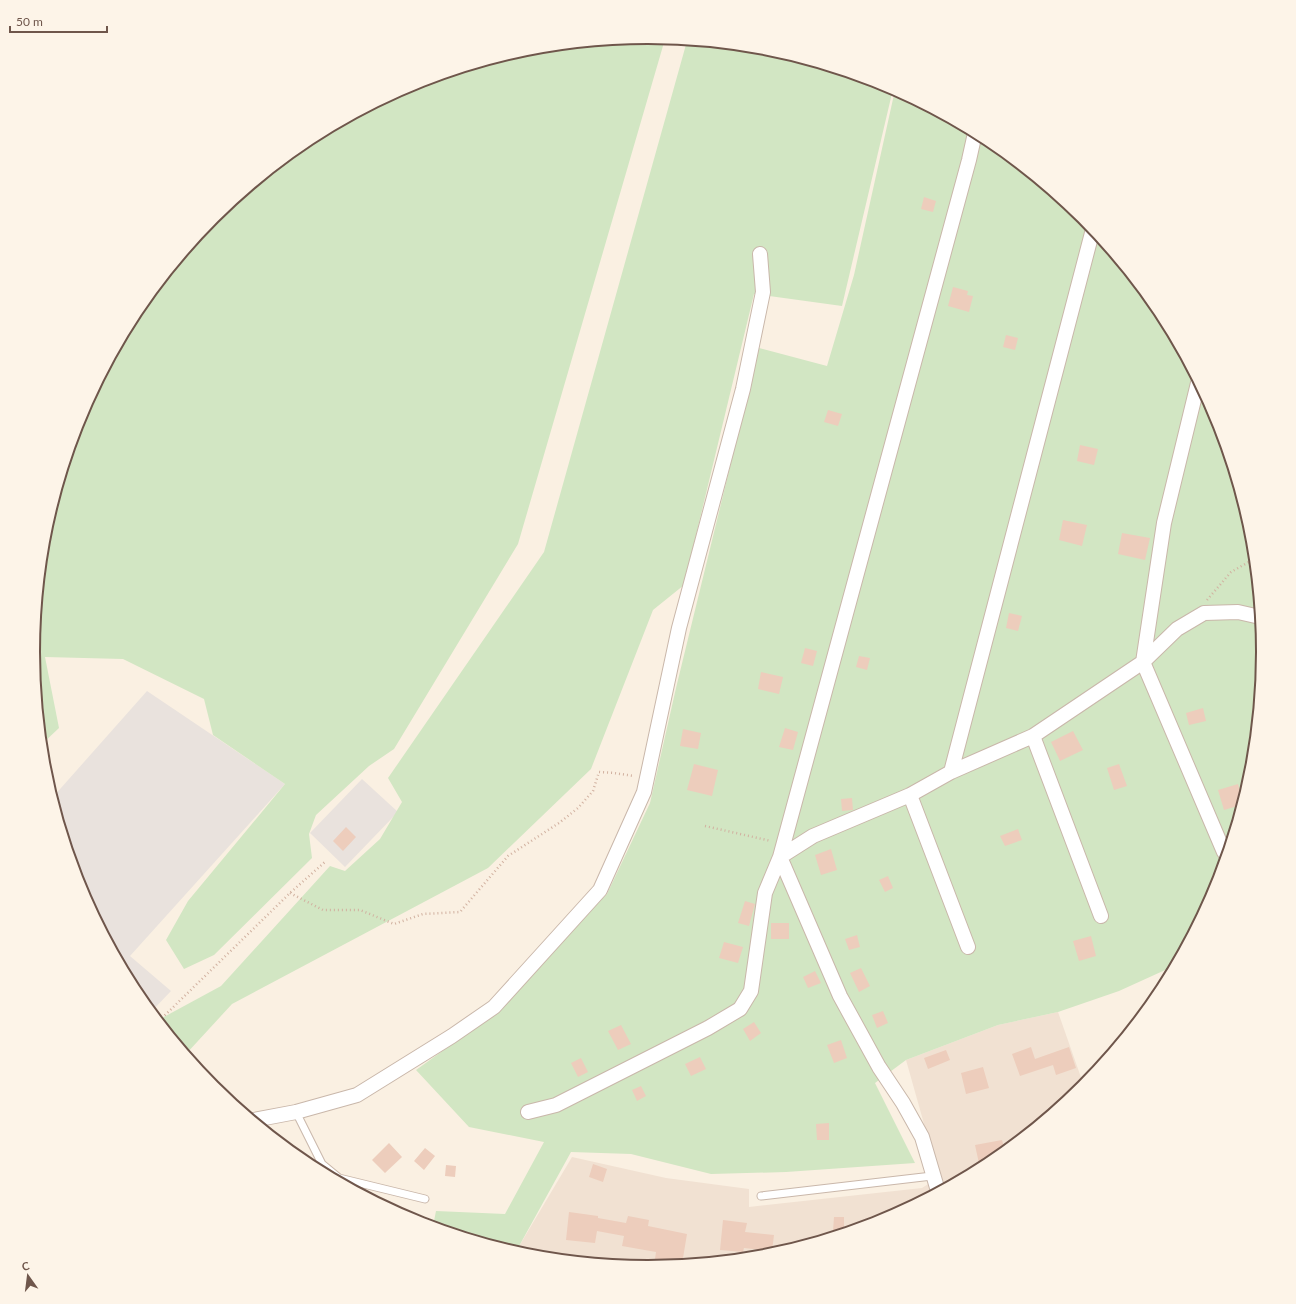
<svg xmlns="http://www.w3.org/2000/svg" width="1296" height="1304" viewBox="0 0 1296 1304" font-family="Lato,sans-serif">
<rect width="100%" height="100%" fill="#faf0e2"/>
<!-- residential -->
<path fill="#f1e1d2" d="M1058,1012L1084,1086L1083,1087L989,1163L883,1220L768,1255L648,1267L528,1255L504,1248H518L572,1157L666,1178L749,1189V1207L922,1188L939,1177L906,1060L998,1025Z"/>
<!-- industrial -->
<path fill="#e9e2dd" d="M147,691L285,784L130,956L171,991L151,1012L137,993L80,887L53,797Z
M362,779L398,812L345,867L310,833Z"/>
<!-- green -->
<path fill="#d2e6c3" d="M648,37L665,39L518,544L394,749L369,766L316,815L309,834L312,858L214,955L184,969L166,940L188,901L285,784L213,735L204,699L123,659L45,657L59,728L42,744L33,652L45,532L80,416L137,310L213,217L307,141L413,84L528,49Z
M687,41L768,49L884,84L893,89L842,306L754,294L684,585L653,610L591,769L488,868L232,1004L186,1054L160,1022L162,1018L221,986L330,866L345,871L380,839L402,802L388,778L544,552Z
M895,90L990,141L1083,217L1159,311L1216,417L1251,532L1263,652L1251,772L1216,888L1174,966L1119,991L1058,1012L998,1025L906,1060L875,1083L915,1163L786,1172L711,1174L631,1154L571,1152L518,1248H504L433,1226L436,1211L505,1214L544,1142L469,1127L416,1070L487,1019L607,894L650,803L676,688L759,348L827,366L854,275Z"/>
<!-- building -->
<path fill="#edcdbc" d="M924,197L936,201L933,212L921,209Z
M953,287L968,291L967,295L973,296L969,312L948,306Z
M1006,335L1018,338L1015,350L1003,347Z
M828,410L842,414L838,426L824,422Z
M1080,445L1098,449L1094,465L1077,461Z
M1063,520L1087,525L1082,546L1059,540Z
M1122,533L1150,538L1145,560L1118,554Z
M1009,613L1022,616L1018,631L1006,628Z
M805,648L817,651L813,666L801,663Z
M859,656L870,658L867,670L856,667Z
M761,672L783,677L779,694L758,689Z
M1203,708L1206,721L1189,725L1186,713Z
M785,728L798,732L793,750L779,747Z
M683,729L701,733L698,749L680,746Z
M1073,731L1083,750L1060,761L1051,742Z
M694,764L718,770L712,796L687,790Z
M1119,764L1127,786L1114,790L1107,768Z
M1238,784L1243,800L1241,805L1224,810L1218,790Z
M852,798L853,810L842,811L841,799Z
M346,827L356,837L343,851L333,841Z
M1018,829L1022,840L1005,846L1000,836Z
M831,849L837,870L821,875L815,855Z
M888,876L893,888L885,892L879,880Z
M745,901L755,904L749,926L738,923Z
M771,923H789V939H771Z
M857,935L860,947L849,950L845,939Z
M1091,936L1096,956L1079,961L1073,941Z
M724,942L743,947L738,963L719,958Z
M861,968L870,986L859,992L850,973Z
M815,971L821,983L808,988L803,977Z
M883,1011L888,1023L877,1028L872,1015Z
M754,1022L761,1033L750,1041L743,1029Z
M621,1025L631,1044L618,1050L608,1031Z
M841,1040L847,1058L834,1063L827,1045Z
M1031,1047L1035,1059L1069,1047L1076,1068L1056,1075L1053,1065L1020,1076L1012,1054Z
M946,1050L950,1060L928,1069L924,1058Z
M700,1057L706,1069L691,1076L685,1064Z
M581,1058L588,1072L578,1077L571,1063Z
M983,1067L989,1088L966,1094L961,1073Z
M641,1086L646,1096L637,1101L632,1090Z
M829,1123V1140H817L816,1124Z
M1002,1140L1005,1151L989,1163L980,1168L975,1145Z
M389,1143L402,1157L385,1173L372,1160Z
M425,1148L435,1156L424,1170L414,1161Z
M593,1164L607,1169L603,1182L589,1177Z
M446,1165L456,1166L455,1177L445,1176Z
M569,1212L598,1216V1218L626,1223L628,1216L649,1220L648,1226L687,1234L682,1264L654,1266L656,1252L622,1246L624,1236L597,1231L595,1243L566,1240Z
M834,1217H844V1231H833Z
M723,1220L747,1223L745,1232L774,1235L772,1251L744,1248L743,1252L720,1250Z"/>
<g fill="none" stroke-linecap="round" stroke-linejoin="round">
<!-- service casing -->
<g stroke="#c9b7aa" stroke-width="9">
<path id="service" d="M296,1112L322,1164L339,1178L425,1199
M761,1196L932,1176"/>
</g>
<!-- minor casing -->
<g stroke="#c9b7aa" stroke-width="16">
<path id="minor" d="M1033,736L1101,916
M951,772L1093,229
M910,795L968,947
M1224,852L1143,662L1177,629L1204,613L1238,612L1260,617
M528,1112L556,1105L708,1028L740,1009L751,991L765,893L780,857L813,836L910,795L951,772L1033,736L1143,662L1164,523L1198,383
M254,1120L296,1112L357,1095L452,1036L494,1007L600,890L644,792L679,628L743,389L763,292L760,254
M938,1191L922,1137L903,1103L879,1067L840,996L780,857L969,160L975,133"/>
</g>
<!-- path -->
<path stroke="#d1b1a0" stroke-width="2.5" stroke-dasharray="1 3" stroke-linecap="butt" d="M1207,600L1231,572L1254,559
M705,826L771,841
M290,893L323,910H360L394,924L423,914L460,912L508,856L559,823L578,808L593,791L599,772L614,773L634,776
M159,1021L290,893L326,861"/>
<!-- service -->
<use href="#service" stroke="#fff" stroke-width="7"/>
<!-- minor -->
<use href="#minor" stroke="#fff" stroke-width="14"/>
</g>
<!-- crop -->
<path d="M0 0H1296V1304H0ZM40 652a608 608 0 1 1 1216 0a608 608 0 1 1-1216 0Z" fill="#fdf4e8" fill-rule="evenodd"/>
<path fill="none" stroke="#6f564b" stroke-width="2" d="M40 652a608 608 0 1 1 1216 0a608 608 0 1 1-1216 0Z"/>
<!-- north arrow -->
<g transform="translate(28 1276) rotate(346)" stroke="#fdf4e8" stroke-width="3" paint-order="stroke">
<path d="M0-3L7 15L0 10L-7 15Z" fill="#6f564b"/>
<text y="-6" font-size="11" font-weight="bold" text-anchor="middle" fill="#6f564b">С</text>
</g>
<!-- scale -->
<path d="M10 26v6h97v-6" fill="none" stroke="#6f564b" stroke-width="2"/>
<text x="16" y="26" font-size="12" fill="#6f564b" stroke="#fdf4e8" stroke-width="3" paint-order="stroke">50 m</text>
</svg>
